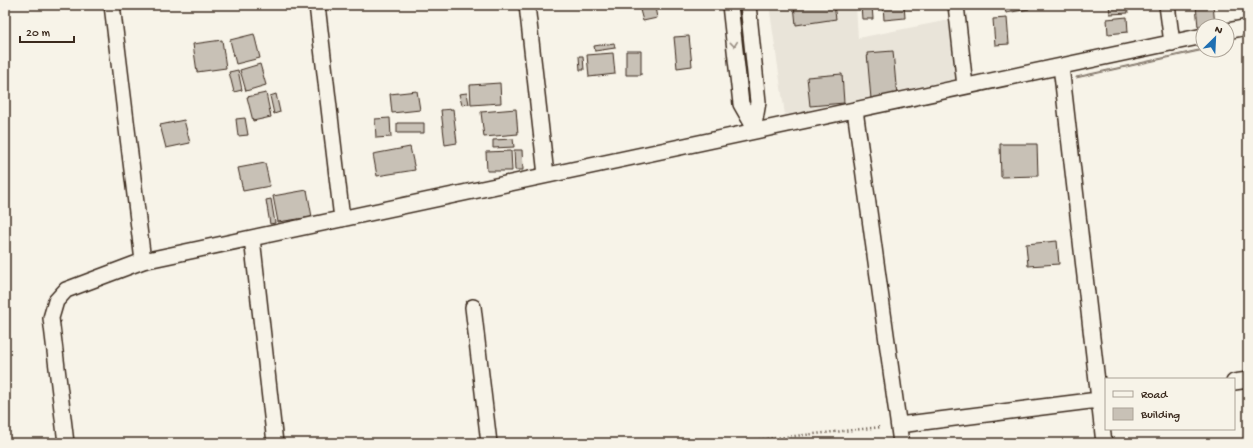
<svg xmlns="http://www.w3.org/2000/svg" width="1253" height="448" viewBox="0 0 1253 448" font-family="'Gochi Hand',sans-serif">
<rect width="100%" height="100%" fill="#f7f3e8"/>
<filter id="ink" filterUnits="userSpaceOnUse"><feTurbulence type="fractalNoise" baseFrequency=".025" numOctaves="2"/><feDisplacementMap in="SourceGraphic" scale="8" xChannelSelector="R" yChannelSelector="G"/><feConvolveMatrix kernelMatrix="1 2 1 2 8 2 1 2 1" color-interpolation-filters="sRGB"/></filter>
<g filter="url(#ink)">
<!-- built -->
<path fill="#e9e4d9" d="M769,5H856L858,38L949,20L955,79L785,115Z"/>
<!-- green -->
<path fill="#dbd6cb" stroke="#8b8074" d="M737,5H741L752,104L749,105Z"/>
<!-- water -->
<path fill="#b4aca0" stroke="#84786c" d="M1203,49L1204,50L1076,78V77Z"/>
<!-- building -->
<path fill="#c8c1b6" stroke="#3b2a1e" d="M621,5H648L622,10Z
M794,5H834L836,19L796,25Z
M861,5H872L873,19H862Z
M883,5H904L905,18L884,20Z
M1004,5H1028L1029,9L1006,13Z
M1109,5H1127L1128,13L1110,14Z
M1196,5H1213L1215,25L1198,27Z
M655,7L657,18L643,21L640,10Z
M1127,17L1128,32L1108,34L1107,19Z
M1007,18L1009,44L995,45L993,19Z
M254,34L260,58L236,64L230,40Z
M689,36L692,66L677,68L674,37Z
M222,40L226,68L197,72L193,44Z
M614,43L615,48L595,51L594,46Z
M626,51H641V75H626Z
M893,51L897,97L871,99L867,53Z
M613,53L615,74L589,77L587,55Z
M579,56H583L584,70H580Z
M260,64L266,85L246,91L240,70Z
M238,70L242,90L234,92L229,72Z
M842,74L844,103L810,106L807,77Z
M500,83L501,103L471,105L470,85Z
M417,91L420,110L392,113L390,94Z
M266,93L271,117L253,121L247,97Z
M467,93L469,104L462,105L459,94Z
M276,94L280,112L274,114L270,96Z
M453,109L457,143L445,145L441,110Z
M516,109L518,134L484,137L481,112Z
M245,118L248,135L238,136L236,119Z
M390,118L391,137L376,138L375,119Z
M184,120L190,143L166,148L160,125Z
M397,123H424V133H397Z
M513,139L514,147L493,148V140Z
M1000,144H1037L1038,176L1001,177Z
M410,147L415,170L377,176L373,154Z
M514,150H522L523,170H515Z
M511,151L512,171H487L486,152Z
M265,163L270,186L243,191L238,168Z
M307,190L312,217L278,222L273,196Z
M271,199L275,223L270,224L266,200Z
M1057,241L1059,264L1028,266L1026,244Z"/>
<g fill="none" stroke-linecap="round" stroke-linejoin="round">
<!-- street casing -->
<g stroke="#3b2a1e" stroke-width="18">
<path id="street" d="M112,5L143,261
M317,5L342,219
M527,5L546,175
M730,5L741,104L753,125
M748,5L758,102L753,131
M956,5L965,86
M1167,5L1172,43
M1227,31L1248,27
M1061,66L1104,443
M855,110L901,443
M252,238L275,443
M473,307L489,443
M1234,382L1248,380
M899,425L1106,399
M66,443L51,318L56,301L66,290L143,261L1203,36"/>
</g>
<!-- path -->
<path stroke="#3b2a1e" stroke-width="2.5" stroke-dasharray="1 3" stroke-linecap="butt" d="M727,443L882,427"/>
<!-- street -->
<use href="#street" stroke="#f7f3e8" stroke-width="15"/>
</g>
<!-- one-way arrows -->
<defs><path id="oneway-chevron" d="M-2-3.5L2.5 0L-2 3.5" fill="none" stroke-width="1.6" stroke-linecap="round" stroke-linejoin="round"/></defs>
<use stroke="#998e83" href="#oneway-chevron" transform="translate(734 44) rotate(84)"/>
</g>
<!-- margin -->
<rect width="1253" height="448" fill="none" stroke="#f7f3e8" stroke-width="20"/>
<rect x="10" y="10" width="1233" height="428" fill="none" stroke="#3b2a1e" stroke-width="1.5" filter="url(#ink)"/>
<!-- legend -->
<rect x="1105" y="378" width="130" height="52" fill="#f7f3e8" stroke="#aca397"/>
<rect x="1113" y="391" width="20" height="6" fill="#f7f3e8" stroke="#aca397"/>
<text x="1141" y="398" font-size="12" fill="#3b2a1e">Road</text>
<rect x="1113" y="408" width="20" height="12" fill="#c8c1b6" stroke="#aca397"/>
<text x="1141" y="418" font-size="12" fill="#3b2a1e">Building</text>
<!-- north arrow -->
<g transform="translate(1215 38) rotate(24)"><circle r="19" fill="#f7f3e8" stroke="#aca397"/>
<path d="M0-3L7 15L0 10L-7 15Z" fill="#1f6fb2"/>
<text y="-6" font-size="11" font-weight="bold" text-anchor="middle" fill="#3b2a1e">N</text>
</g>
<!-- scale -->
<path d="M20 36v6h54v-6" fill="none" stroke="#3b2a1e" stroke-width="2"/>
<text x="26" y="36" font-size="12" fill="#3b2a1e" stroke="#f7f3e8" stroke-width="3" paint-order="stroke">20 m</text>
</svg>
